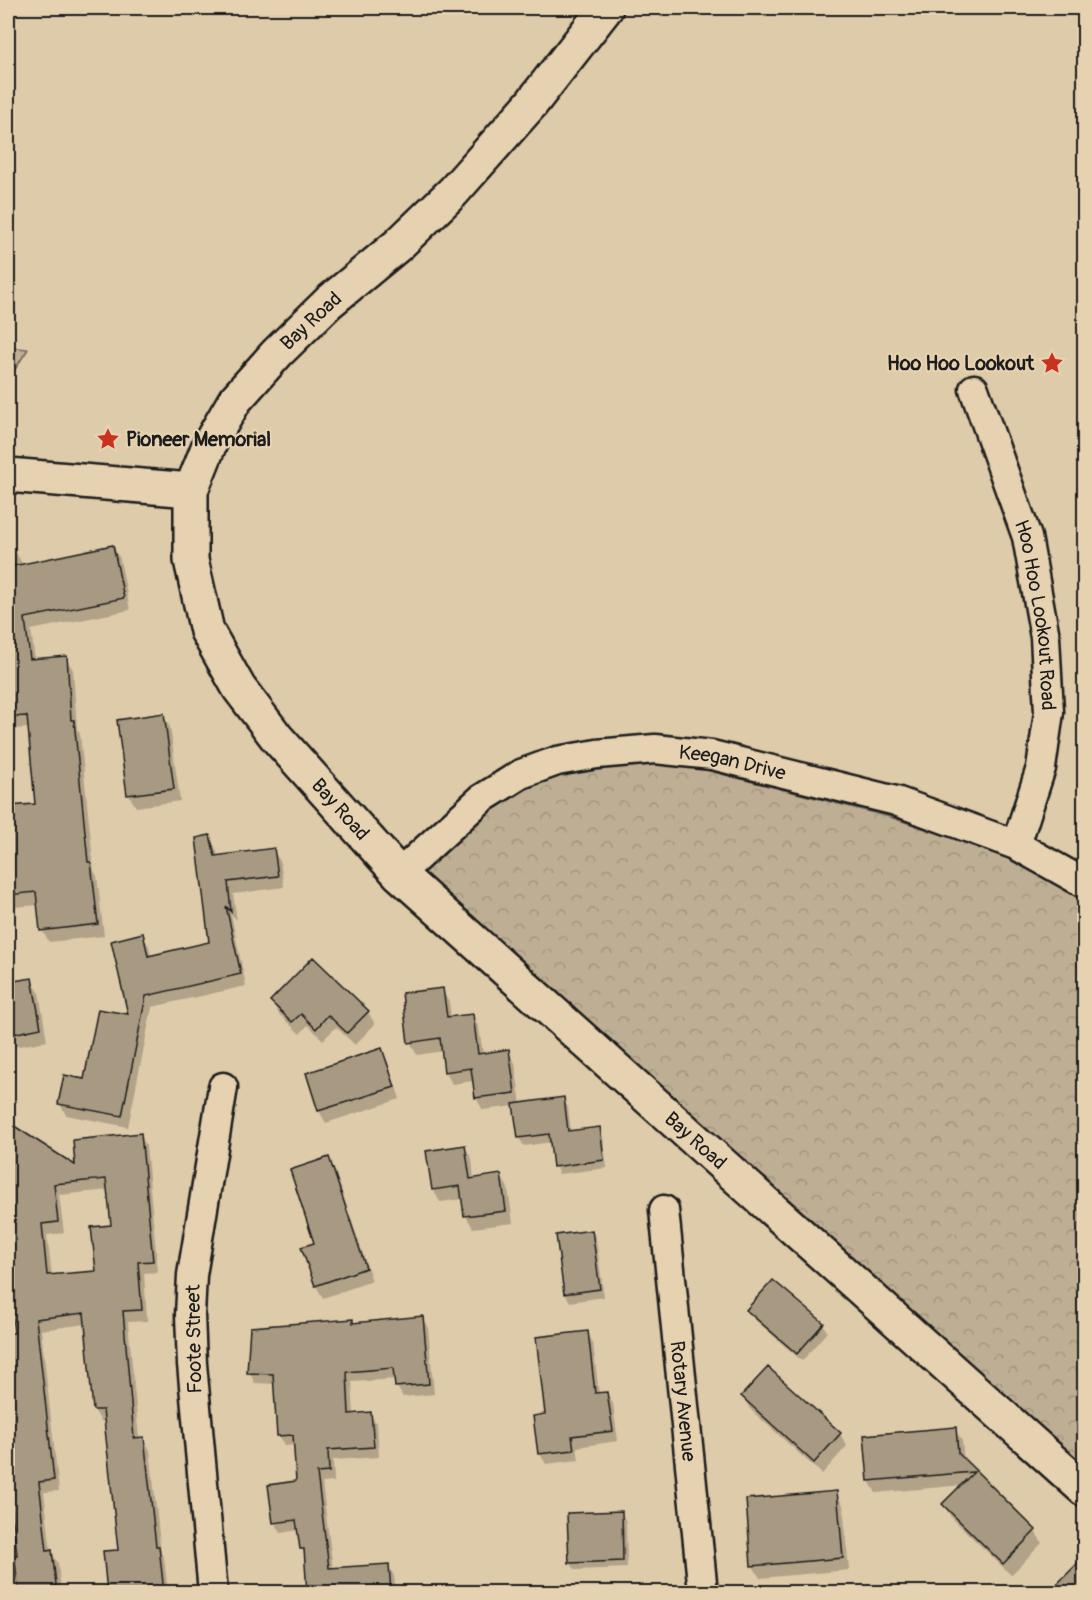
<svg xmlns="http://www.w3.org/2000/svg" width="1092" height="1600" viewBox="0 0 1092 1600" font-family="Pangolin,sans-serif">
<defs>
<pattern id="park-crowns" width="20" height="18" patternUnits="userSpaceOnUse" patternTransform="scale(1.5)"><rect width="20" height="18" fill="#beae93"/><path d="M2 6a3 3 0 1 1 6 0M12 15a3 3 0 1 1 6 0" fill="none" stroke="#a3957e"/></pattern>
</defs>
<rect width="100%" height="100%" fill="#decbaa"/>
<filter id="ink" filterUnits="userSpaceOnUse"><feTurbulence type="fractalNoise" baseFrequency=".0167" numOctaves="2"/><feDisplacementMap in="SourceGraphic" scale="12" xChannelSelector="R" yChannelSelector="G"/><feConvolveMatrix kernelMatrix="1 2 1 2 8 2 1 2 1" color-interpolation-filters="sRGB"/></filter>
<g filter="url(#ink)">
<!-- park -->
<path fill="url(#park-crowns)" stroke="#6d6558" stroke-width="1.5" d="M8,347L28,349L10,377L8,376Z
M658,761L706,770L890,817L1015,859L1084,899V1467L419,870L485,807L548,775L599,765Z"/>
<!-- shadow -->
<path fill="#0003" fill-rule="evenodd" d="M8,391L13,401L8,422Z
M113,547L120,559L130,610L31,630L35,660L66,658L73,670L77,729L80,734L94,871L97,876L104,936L49,942L42,930L39,905L13,907L8,898V874L13,873L37,805L30,728L14,729L8,718V554L16,553L23,565Z
M163,715L170,727L180,801L136,807L129,795Z
M209,837L216,848L218,857L273,850L280,861L284,887L233,894L237,920L231,914L246,986L152,1007L128,1127L66,1115L60,1104L86,1080L130,1016L142,935L149,946L151,957L211,944Z
M31,979L39,992L47,1041L8,1048V984Z
M442,990L449,1002L451,1018L472,1015L479,1028L483,1054L508,1051L515,1063L521,1105L563,1099L568,1107L571,1132L599,1129L603,1137L607,1168L559,1174L555,1166L552,1142L524,1146L519,1138L515,1106L483,1110L476,1098L474,1081L452,1084L445,1071L443,1051L417,1055L410,1042Z
M272,1002L368,1012L375,1024L355,1045L336,1027L323,1040L308,1025L300,1034L279,1014Z
M381,1050L388,1062L400,1099L326,1123L319,1111L308,1074Z
M13,1127L77,1168L140,1135L146,1146L158,1272L144,1273L147,1321L128,1322L139,1439H144L150,1450L161,1553L164,1558L168,1592H108L120,1551L106,1421H101L94,1410L86,1324L41,1330L59,1491L44,1492L51,1552L58,1563L61,1592H20L18,1556L8,1464V1335L15,1334L8,1265V1237H13L8,1189V1132ZM109,1190L113,1226L97,1273L52,1276L47,1235L64,1233L59,1195Z
M465,1147L472,1159L474,1179L501,1176L508,1188L513,1223L473,1228L466,1216L463,1199L440,1202L433,1189Z
M328,1159L335,1171L372,1281L323,1298L316,1286V1244Z
M592,1231L596,1239L604,1297L570,1302L565,1294Z
M748,1310L823,1324L827,1332L802,1361L753,1318Z
M422,1317L428,1328L434,1394L403,1397L397,1387L396,1379L352,1382L354,1415L370,1414L377,1424L379,1457L333,1460L334,1482L322,1483L333,1569L388,1565L394,1576L396,1592H308L306,1556L302,1549L299,1530L281,1533L275,1523L298,1482L295,1445L285,1446L279,1435L275,1384L255,1383L249,1372L352,1321L354,1324Z
M587,1332L593,1343L599,1394L607,1393L613,1404L618,1441L577,1447L579,1460L546,1464L540,1454L535,1417L547,1416Z
M743,1397L840,1434L847,1446L822,1474L750,1409Z
M955,1429L962,1441L964,1461L1035,1531L1042,1543L1011,1575L951,1517L944,1505L963,1485L876,1493L869,1481Z
M836,1492L843,1505L849,1570L760,1578L753,1566L747,1500Z
M621,1513L626,1521L627,1568L575,1570L570,1562Z"/>
<!-- building -->
<path fill="#a89a82" stroke="#1c1c1c" stroke-width="1.5" fill-rule="evenodd" d="M113,545L124,598L25,618L30,659L67,656L71,720H74L88,862H91L98,924L40,931L36,892L8,895V872H12L8,806L35,804L27,716L8,717V567Z
M164,713L174,789L127,795L117,720Z
M210,835L215,856L274,848L278,876L228,882L231,912L226,906L241,974L146,996L122,1116L58,1104L64,1075L84,1079L98,1009L128,1014L111,941L143,933L148,956L209,942L196,838Z
M313,957L369,1011L347,1033L328,1015L316,1029L301,1014L292,1022L270,1001Z
M32,978L41,1028L8,1035V982Z
M443,988L447,1017L473,1014L478,1054L509,1049L515,1093L475,1098L471,1068L444,1072L440,1038L408,1043L402,993Z
M382,1048L395,1087L318,1111L306,1073Z
M564,1097L568,1131L600,1127L604,1160L553,1167L549,1134L518,1138L513,1104Z
M8,1122L75,1165L73,1140L141,1133L153,1261L138,1262L142,1310L123,1311L134,1438L144,1437L156,1546H159L164,1593H107L103,1551L118,1550L103,1410H93L84,1313L36,1319L54,1480L39,1482L47,1551L52,1550L57,1593H19L14,1555H17L8,1477V1333H14L8,1278V1236L11,1235L8,1202ZM106,1179L111,1225L91,1227L96,1271L47,1275L42,1224L58,1222L54,1184Z
M465,1145L470,1179L501,1174L506,1211L464,1216L460,1186L432,1190L426,1151Z
M329,1157L366,1268L315,1286L301,1247L314,1243L290,1170Z
M592,1230L600,1289L564,1294L556,1235Z
M773,1280L824,1323L797,1354L746,1310Z
M423,1316L429,1384L395,1387L393,1368L347,1372L349,1414L371,1412L374,1447L328,1450L329,1472L317,1473L329,1568L389,1564L391,1593H307L304,1549H300L296,1520L273,1523L268,1485L296,1481L293,1435L277,1436L273,1374L247,1373L250,1327L353,1319V1323Z
M588,1331L595,1393L607,1392L613,1431L572,1436L574,1450L538,1454L533,1416L545,1414L536,1337Z
M768,1367L841,1433L814,1463L741,1396Z
M956,1427L958,1453L1036,1530L1003,1564L942,1504L974,1472L868,1481L864,1435Z
M837,1491L843,1558L751,1566L746,1499Z
M622,1511L623,1561L569,1563L567,1513Z
M1084,1557V1593H1048Z"/>
<g fill="none" stroke-linecap="round" stroke-linejoin="round">
<!-- minor casing -->
<g stroke="#1c1c1c" stroke-width="33">
<g id="minor">
<path id="s1" d="M974,389L1027,537L1045,637L1049,712L1041,768L1016,845"/>
<path id="s2" d="M399,874L481,799L521,774L557,761L597,754L655,749L712,755L896,801L1016,845L1084,883"/>
<path id="s3" d="M664,1210L703,1592"/>
<path d="M213,1592L192,1364L190,1315L192,1275L223,1087"/>
</g>
</g>
<!-- tertiary casing -->
<g stroke="#1c1c1c" stroke-width="38">
<path id="tertiary" d="M8,475L191,490"/>
</g>
<!-- primary casing -->
<g stroke="#1c1c1c" stroke-width="38">
<g id="primary">
<path id="s4" d="M606,8L531,104L453,192L398,245L329,302L277,353L235,400L210,443L191,490V560L207,631L239,688L277,738L399,874L1084,1489"/>
</g>
</g>
<!-- minor -->
<use href="#minor" stroke="#e6d2b0" stroke-width="28"/>
<!-- tertiary -->
<use href="#tertiary" stroke="#e6d2b0" stroke-width="33"/>
<!-- primary -->
<use href="#primary" stroke="#e6d2b0" stroke-width="33"/>
</g>
</g>
<!-- icons -->
<defs>
<g id="sight-bare" transform="scale(1.8)"><path d="M0-6L1.8-2.2L6-1.7L2.9 1.2L3.7 5.4L0 3.3L-3.7 5.4L-2.9 1.2L-6-1.7L-1.8-2.2Z" fill="#c8321e" stroke="#e6d2b0" stroke-width="2.5" paint-order="stroke"/></g>
</defs>
<g fill-rule="evenodd">
<use href="#sight-bare" x="1052" y="363"/>
<use href="#sight-bare" x="108" y="439"/>
</g>
<g text-anchor="middle" dominant-baseline="central" stroke-width="4.5" stroke-linejoin="round" paint-order="stroke">
<!-- street labels -->
<g font-size="20" fill="#1c1c1c" stroke="#e6d2b0">
<text transform="translate(311 321) rotate(-43)">Bay Road</text>
<text stroke="none"><textPath href="#s1" startOffset="236">Hoo Hoo Lookout Road</textPath></text>
<text stroke="none"><textPath href="#s2" startOffset="374">Keegan Drive</textPath></text>
<text stroke="none"><textPath href="#s4" startOffset="1008">Bay Road</textPath></text>
<text stroke="none"><textPath href="#s4" startOffset="1494">Bay Road</textPath></text>
<text transform="translate(194 1339) rotate(-91)">Foote Street</text>
<text stroke="none"><textPath href="#s3" startOffset="192">Rotary Avenue</textPath></text>
</g>
<!-- poi labels -->
<g font-size="20" font-weight="bold" fill="#1c1c1c" stroke="#e6d2b0" text-anchor="end">
<text x="1034" y="363">Hoo Hoo Lookout</text>
<text x="126" y="439" text-anchor="start">Pioneer Memorial</text>
</g>
</g>
<!-- margin -->
<rect width="1092" height="1600" fill="none" stroke="#e6d2b0" stroke-width="30"/>
<rect x="15" y="15" width="1062" height="1570" fill="none" stroke="#1c1c1c" stroke-width="2" filter="url(#ink)"/>
</svg>
